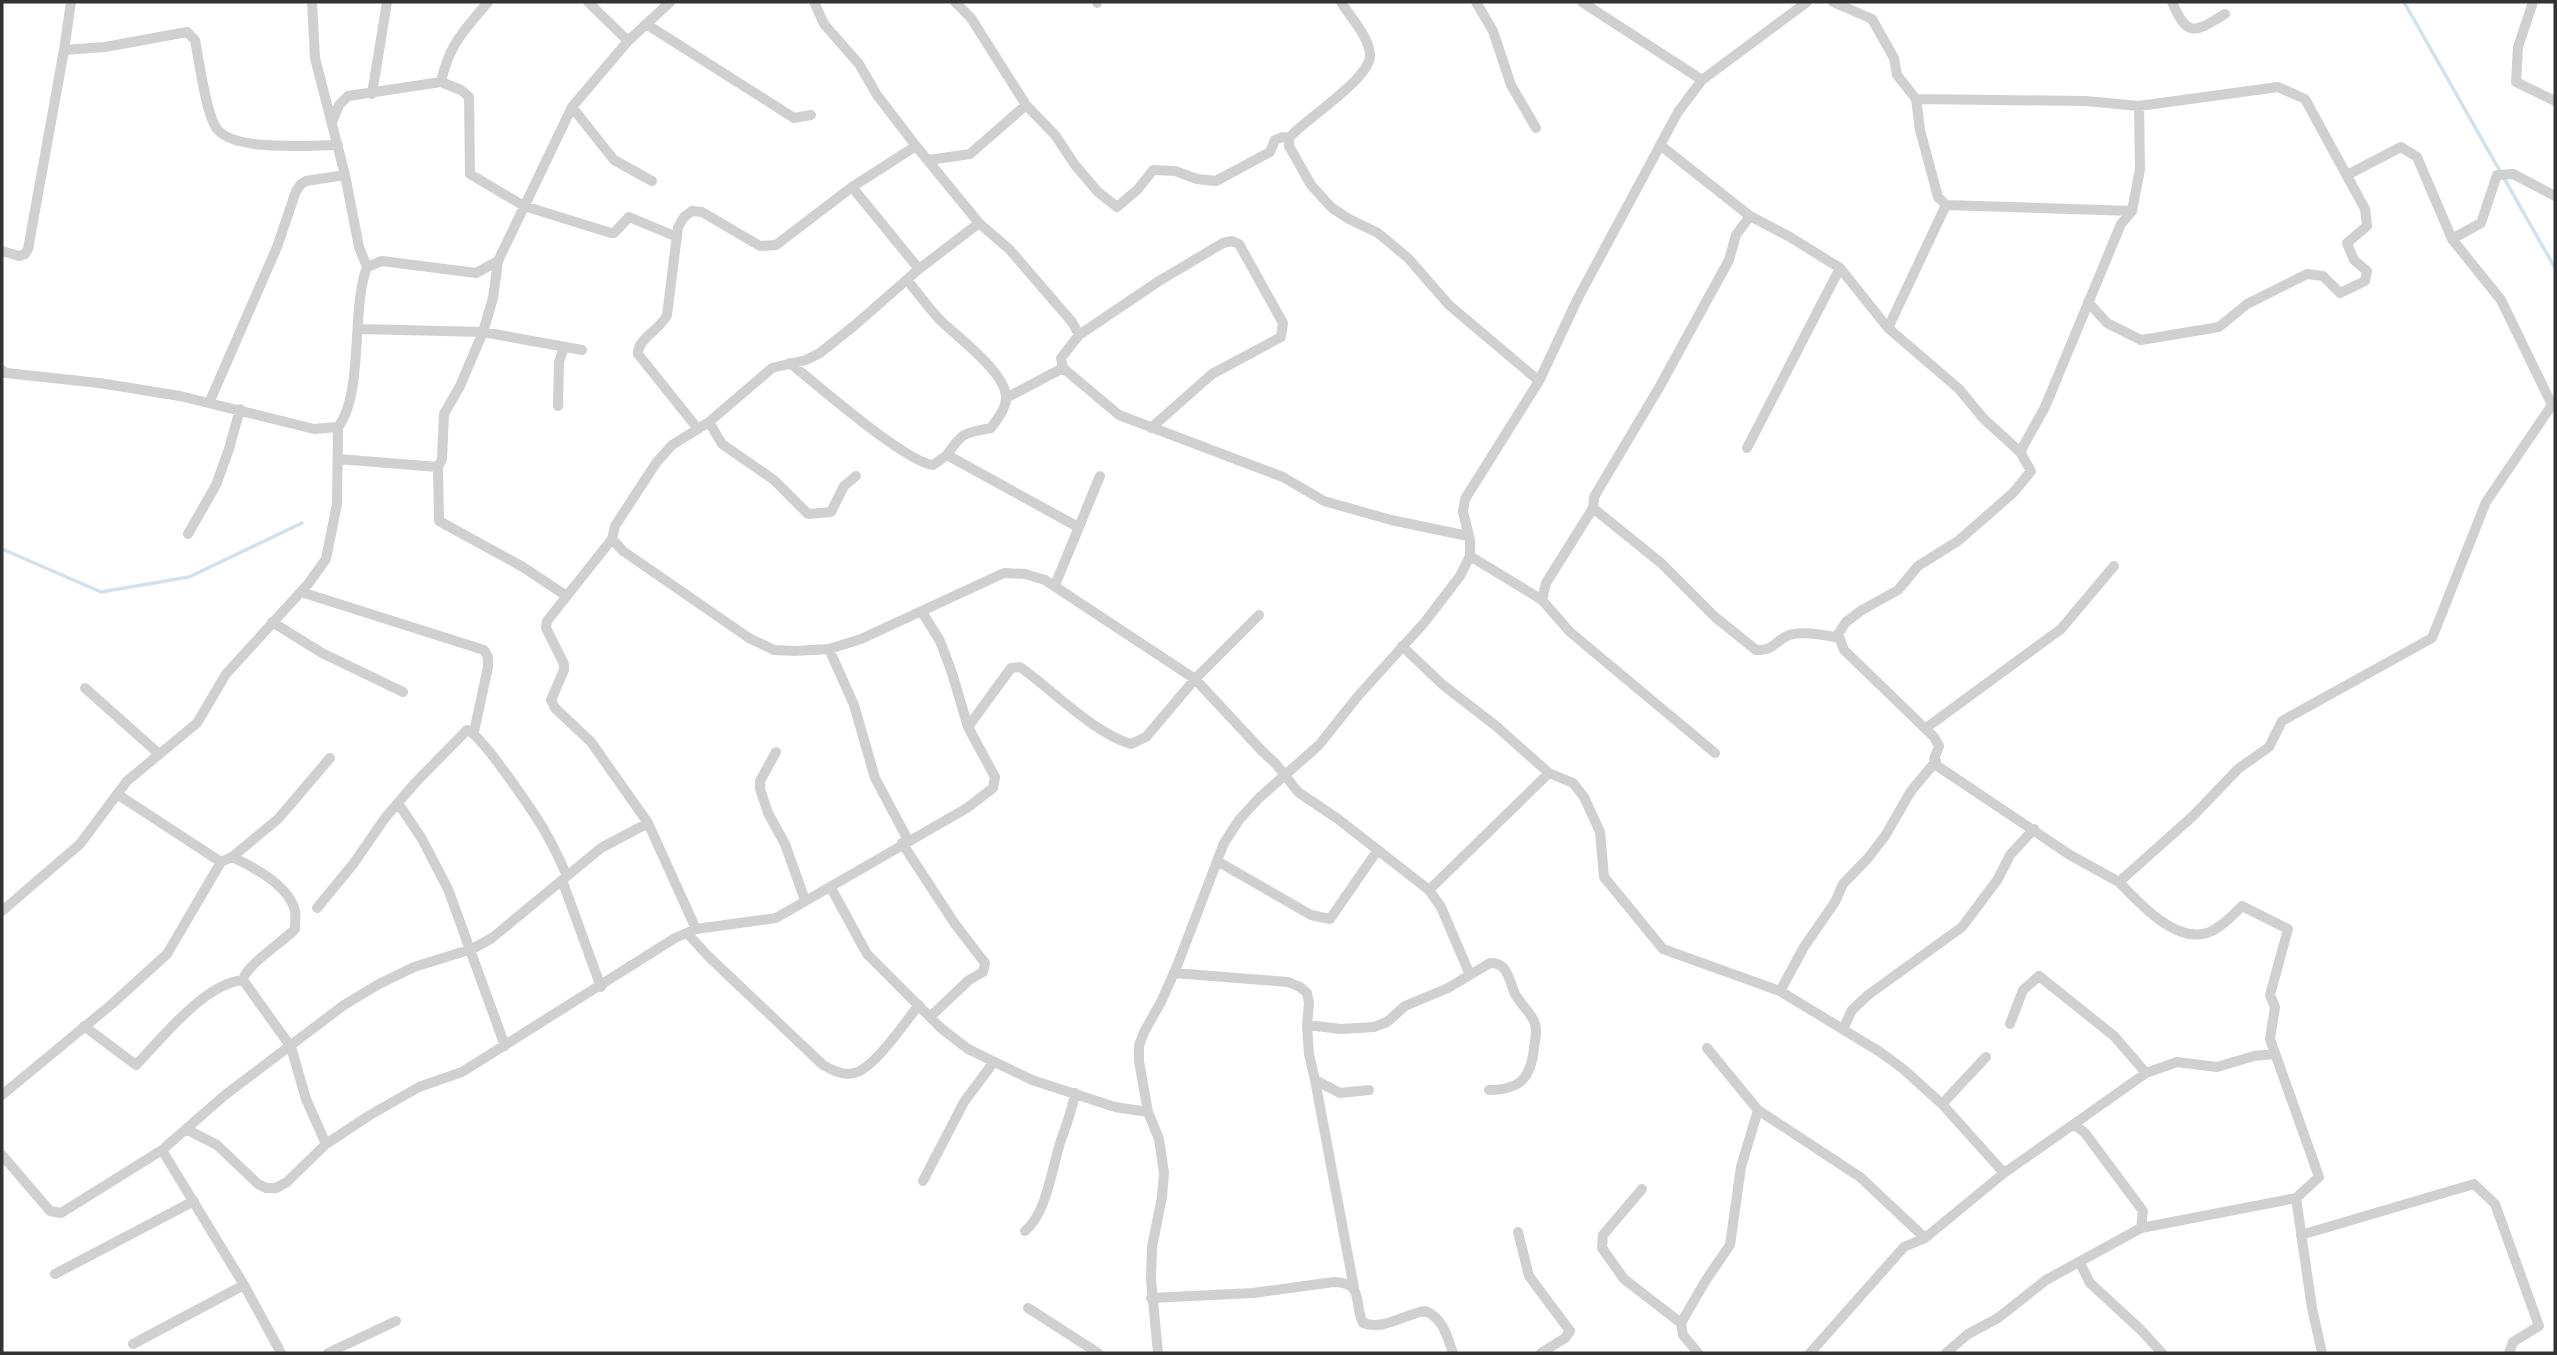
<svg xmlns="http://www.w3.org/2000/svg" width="2557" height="1355" viewBox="0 0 2557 1355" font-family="Mulish,sans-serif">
<rect width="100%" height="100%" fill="#fff"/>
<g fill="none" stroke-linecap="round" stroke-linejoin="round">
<!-- stream -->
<path stroke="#cfe2ee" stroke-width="3.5" d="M2404,2L2555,268
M2,549L101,592L189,577L302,523"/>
<!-- minor -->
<path stroke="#d0d0d0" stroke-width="10" d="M312,2L315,58L345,175L359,247L367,267
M588,2L628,41
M814,2L824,24L859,64L877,95L916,146L979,223L1010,250L1072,322L1079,335
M955,2L971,18L1026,105L1055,135L1075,165L1098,192L1117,207L1138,189L1153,170L1175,171L1197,179L1216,181L1270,152L1275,140L1282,137L1289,138C1305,119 1373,77 1370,54C1368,35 1350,17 1341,2
M1097,2V3
M1476,2L1493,31L1511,85L1536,128
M1582,2L1702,80
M1833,2L1872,19L1894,58L1897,75L1916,99L2086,101L2139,106L2278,87L2305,99L2365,209L2367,226L2347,243L2354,260L2367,271L2365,281L2340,293L2323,276L2307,274L2247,304L2219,327L2141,340L2107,323L2088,302
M2172,2C2188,39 2195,32 2225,14
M2533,2L2518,47L2516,82L2555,101
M646,24L794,118L811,115
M64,50L105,47L187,32L195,40C199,60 206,115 217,129C235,152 310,145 338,145
M441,82C449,44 464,31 488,2
M372,94L387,2
M1916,99L1920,130L1938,197L1946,205L2132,211
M572,107L614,160L652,181
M332,122L339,105L348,96L441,82L461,90L469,97L470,174L524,206L611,233H614L629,217L677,237
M1289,138V146L1311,185L1332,208L1349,219L1378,233L1408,258L1449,305L1539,381
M1660,145L1750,216L1790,237L1840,268L1888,328L1959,389L1983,418L2020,452L2031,471L2013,493L1958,541L1918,566L1898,590L1862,610L1846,622L1838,634L1844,650L1934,737L1939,746L1934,759L1936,765L2070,855L2119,882L2193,816L2238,769L2269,747L2282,721L2432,638L2486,502L2552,405L2501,300L2452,239L2417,157L2401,147L2347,175
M929,160L970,154L1026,105
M852,187L919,269
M1750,216L1736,235L1729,260L1660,386L1594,497L1593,508L1661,563L1715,617L1756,650C1774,650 1773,643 1787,636C1800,630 1825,635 1839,638
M2452,239L2481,223L2497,175L2513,174L2555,196
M2,251L19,256L25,254L28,249L64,50L71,2
M498,261L493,298L483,332L460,386L444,414L442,459L438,467L439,521L523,567L565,595
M907,280C918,293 928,307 939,319C956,336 1007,373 1006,398C1006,409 997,419 991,428C965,433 963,431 947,455L1078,527
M1888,328L1946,205
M359,329L483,332L582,350
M790,363C816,384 905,462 933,465L947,455
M2,370L6,373L99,383L180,396L314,429L338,427C364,394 351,307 367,267L382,261L476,273L498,261L572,107L628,41L670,2
M1006,398L1063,368
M209,403L277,247L296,191L301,184L306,181L345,175
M558,406L559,362L564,347
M709,422L722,444L774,480L808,514L831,512L844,486L856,476
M1151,428L1212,374L1281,337L1283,323L1239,244L1232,241L1223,243L1159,281L1079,335L1061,358L1063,368L1119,415L1283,477L1324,501L1391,520L1468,536
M698,429L638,354C637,339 660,330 667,315L678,227L684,217L692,211L702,212L760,246L776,245L852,187L916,146
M1747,448L1840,268
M2020,452L2045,407L2121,224L2132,211L2140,169L2139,106
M338,459L438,467
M1593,508L1546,583L1542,600L1570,632L1715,753
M188,534L216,485L229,449L240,409
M612,539L623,551L749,638L774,650L795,651L829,649L861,639L1004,573L1025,574L1045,580L1195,679L1262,751L1276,764L1298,792L1338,819L1429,890L1441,907L1470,975
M1470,556L1542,600
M1055,585L1100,476
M301,592L484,650L488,657V667L474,732
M272,622L322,653L403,692
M1402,646L1443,685L1496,726L1549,773L1573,783L1584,797L1600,832L1604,877L1663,949L1780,991L1880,1052L1902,1068L1942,1104L2004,1173
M829,649L854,705L875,778L908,840
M85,688L158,753
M968,727L1011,668L1020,667C1054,691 1092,732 1131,744L1146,737L1195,679L1259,615
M1926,728L2061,629L2114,566
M776,752L760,781V789L768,813L785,844L805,900
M117,794L221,862
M398,803L422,839L448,889L505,1046
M902,843L955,924L985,963L983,972L969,980L930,1017
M232,857L278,819L330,758
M1217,861L1311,915L1330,919L1377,851
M562,880L601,987
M2119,882C2139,903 2175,943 2207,933C2220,929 2233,915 2242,906L2288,929L2270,995L2275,1007L2270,1039L2319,1177L2296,1198L2141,1228
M831,888L867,954L942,1029L968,1049L1032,1080L1115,1107L1148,1112
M1429,890L1549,773
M317,908L354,863L385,818L415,783L467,730C481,733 539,820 548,837C555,849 561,863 567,876
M2,911L80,844L127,781L197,723L226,674L308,584L326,559L337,504L338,427
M696,929L648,823L591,742L555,708L551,700L564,670V664L546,628L547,621L612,539L615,526L656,463L672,445L709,422L772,368L806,360L820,353L855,325L919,269L979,223
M687,933L708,956L823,1065C832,1070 843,1076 854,1073C874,1069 905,1022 919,1005
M1174,973L1288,982L1300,987L1307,993L1309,1003L1307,1025L1309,1054L1315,1080L1340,1093L1369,1090
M1780,991L1804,947L1835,902L1843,884L1868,858L1885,836L1911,791L1936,761
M2010,1024L2023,990L2039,976L2114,1036L2146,1073
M1307,1025L1341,1029L1374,1027L1387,1022L1405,1006L1448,988L1490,963C1508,962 1509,981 1515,994C1520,1003 1529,1011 1534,1021C1538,1029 1535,1039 1534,1048C1531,1078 1520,1090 1489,1090
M84,1026L136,1065C163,1037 204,984 243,980
M1843,1029L1852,1010L1868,995L1962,927L1998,879L2010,855L2034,829
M1707,1048L1758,1110L1860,1177L1925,1238
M1315,1080L1354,1288
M2,1095L112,1004L167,954L221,862L232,857C254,867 289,885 295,911C296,916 295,923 295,929C283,942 246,965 243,980L291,1047L306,1099L326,1144
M1942,1104L1986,1057
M2074,1124L2146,1073L2177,1062L2217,1067L2254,1056L2275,1054
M186,1129L217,1145L258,1184L266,1188H276L287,1182L326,1144L370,1115L419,1087L462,1072L675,938L696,929L776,918L967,808L993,788L995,777L968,727L952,673L940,641L922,612
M162,1150L244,1285L281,1353
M2,1155L50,1211L61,1213L162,1150L225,1095L344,1005L379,984L414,967L472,949L492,938L601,848L648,823
M923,1181L964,1102L993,1063
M1642,1189L1603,1235L1602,1248L1624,1279L1681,1323
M2296,1198L2312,1308L2322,1353
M1025,1231C1047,1213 1052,1167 1061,1140C1067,1124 1072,1110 1075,1093
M1518,1232L1529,1276L1570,1331L1565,1338L1541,1353
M2301,1235L2474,1184L2495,1204L2539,1326L2513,1342L2509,1353
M2080,1263L2090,1283L2141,1330L2162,1353
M55,1274L194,1201
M1151,1298L1253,1293L1334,1282C1365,1283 1353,1302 1363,1323C1383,1331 1405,1314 1425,1311C1443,1318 1447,1336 1453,1353
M1028,1308L1098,1353
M133,1344L244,1285
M328,1353L396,1321
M1158,1353L1151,1280L1152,1247L1162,1197L1164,1173L1159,1139L1148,1112L1139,1061V1046L1144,1032L1161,1002L1177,966L1224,843L1239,820L1259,798L1319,745L1358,696L1424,623L1460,576L1470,556V540L1463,512L1465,499L1539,381L1578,298L1678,112L1702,80L1807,2
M1698,1353L1683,1335L1681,1323L1706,1280L1730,1245L1741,1167L1758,1110
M1810,1353L1904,1247L1925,1238L2004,1173L2074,1124L2085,1133L2143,1211L2141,1228L2046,1280L1998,1318L1968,1334L1946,1353"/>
</g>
<!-- border -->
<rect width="2557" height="1355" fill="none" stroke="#333333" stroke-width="7"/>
</svg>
